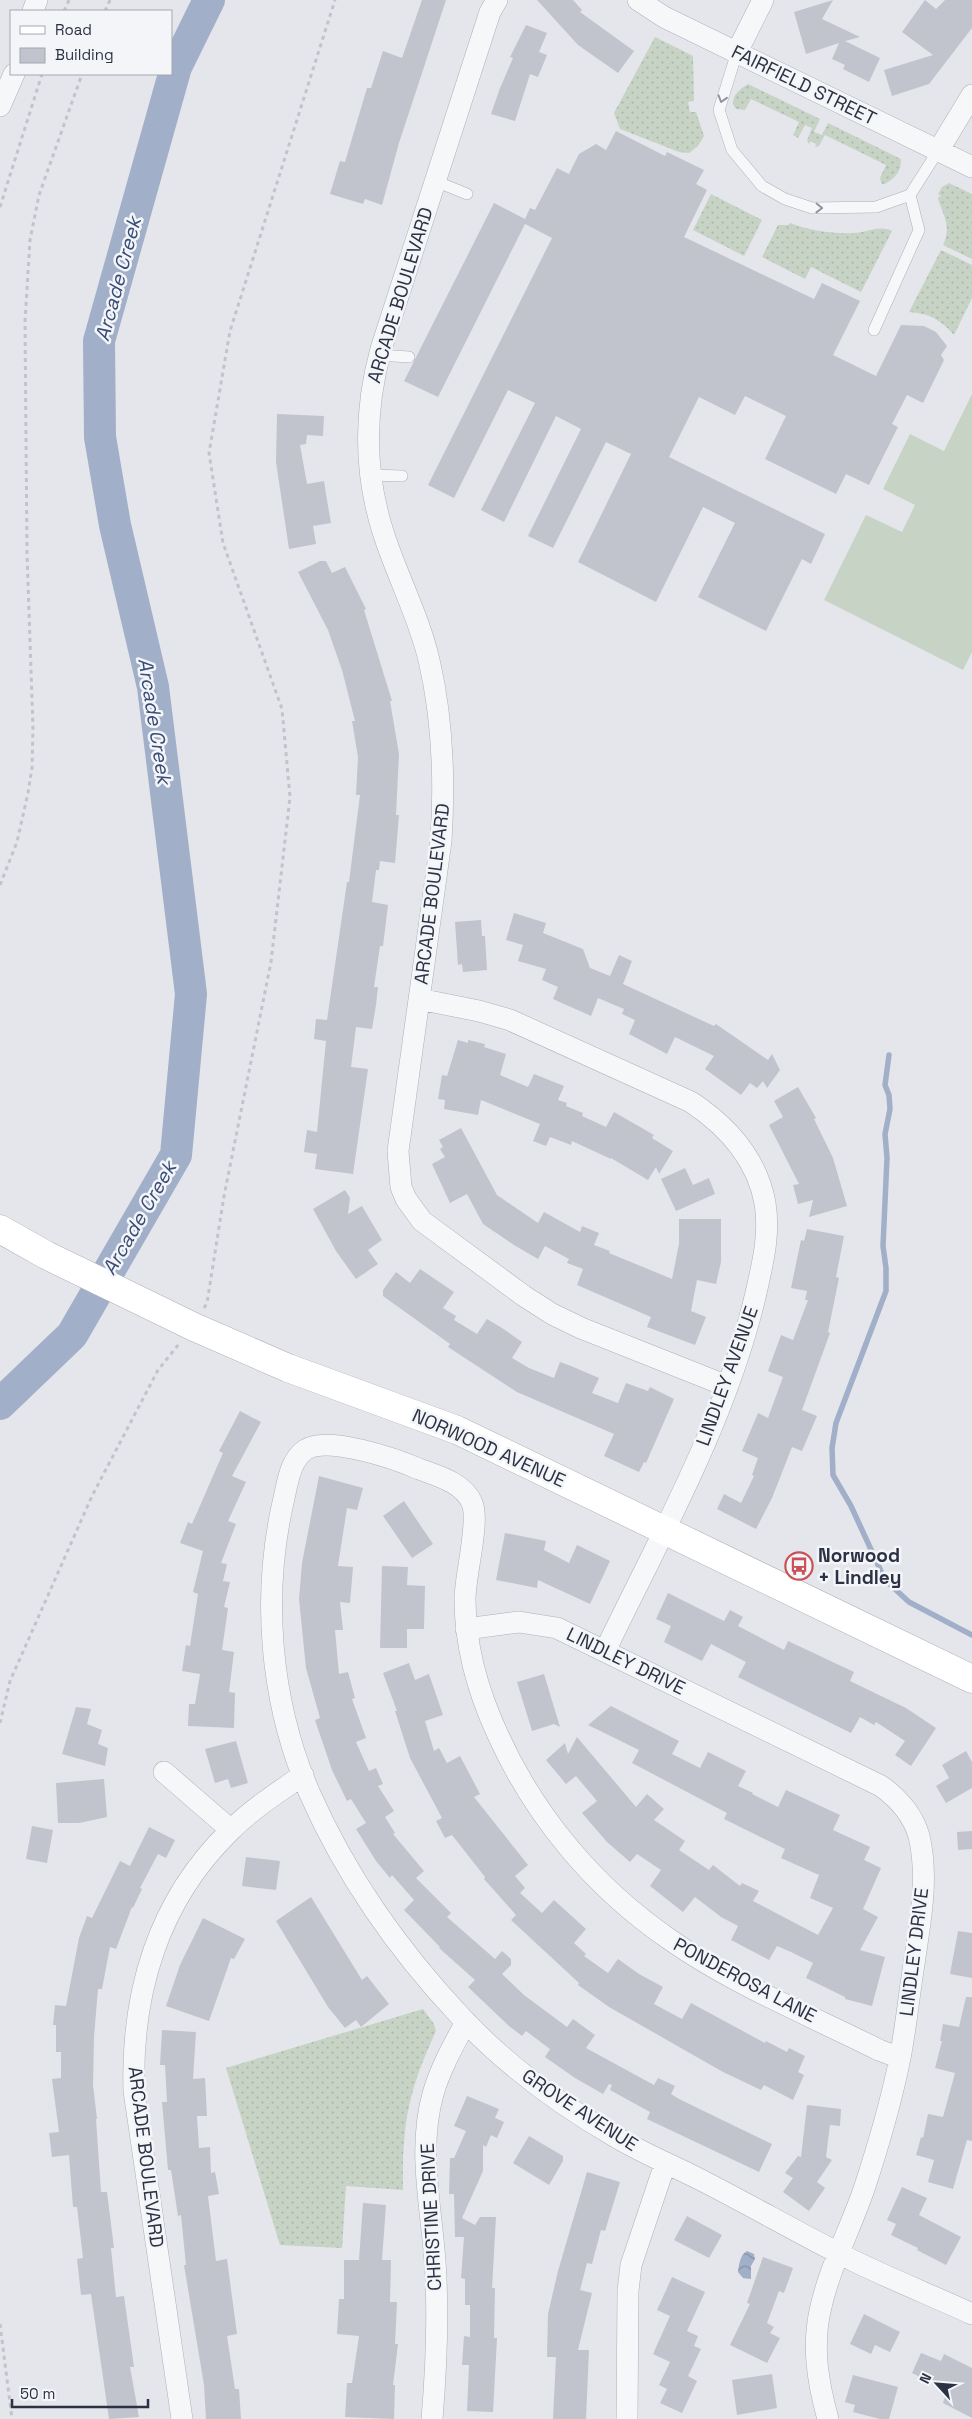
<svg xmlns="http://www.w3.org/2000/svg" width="972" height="2419" viewBox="0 0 972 2419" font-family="'Space Grotesk',sans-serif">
<defs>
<pattern id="grass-dots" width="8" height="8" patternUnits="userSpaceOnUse" patternTransform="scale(1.25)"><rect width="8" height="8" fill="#c7d4c5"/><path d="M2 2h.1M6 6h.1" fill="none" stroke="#abb6aa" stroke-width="1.8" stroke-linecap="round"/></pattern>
<pattern id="water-waves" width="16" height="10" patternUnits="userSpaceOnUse" patternTransform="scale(1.25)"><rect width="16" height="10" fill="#a1afc9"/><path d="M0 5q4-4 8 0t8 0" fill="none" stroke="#838fa5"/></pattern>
</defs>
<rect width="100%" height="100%" fill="#e4e6eb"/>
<!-- grass -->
<path fill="url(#grass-dots)" d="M655,37L693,56L694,101L688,102L690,112H696L704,136L698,146L689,153L679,152L620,129L614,113Z
M748,84L820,119L814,132L822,135L828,123L901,159C901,172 896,177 885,184H882L880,178L886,165L825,135L819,146L815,147L816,144L811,141L809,144L807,140L812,128L805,125L798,138L793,135L799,122L751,99L745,110L736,109L733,104C733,94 740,89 748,84Z
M949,183L972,194V259L943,245C951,228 945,218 939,202L938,198L941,196L938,194L942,187Z
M711,194L762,220L744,256L693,230Z
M790,223C811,231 832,234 855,233C869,232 879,225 892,231L861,292L811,267L805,279L762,257L778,225H788Z
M941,250L972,265V298L954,335C941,320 929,313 909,312Z
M423,2009L434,2024L436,2031C408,2092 402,2123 403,2190L346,2186L342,2248L280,2245L226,2068Z"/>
<!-- pitch -->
<path fill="#c7d4c5" d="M972,394V652L963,670L824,600L866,515L902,532L915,505L883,489L910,434L944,451Z"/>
<!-- water -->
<path fill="url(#water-waves)" d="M747,2251L754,2254L755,2259L751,2266V2279L743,2278L738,2272C739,2264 740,2255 747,2251Z"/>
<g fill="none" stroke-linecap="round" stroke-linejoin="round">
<!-- stream -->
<path stroke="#a1afc9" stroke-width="5.5" d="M889,1055L885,1085L889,1095L890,1109L885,1134L887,1158L883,1246L886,1268V1291L836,1423L832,1448L833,1475L851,1506L885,1580L909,1602L972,1635"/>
<!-- river -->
<path stroke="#a1afc9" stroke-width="32" d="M0,1404L72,1335L176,1155L191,994L153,687L115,525L100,437L99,341L176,67L209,0"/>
</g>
<!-- building -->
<path fill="#c1c4cd" d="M422,0H446L399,143L382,205L365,199L363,204L330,194L340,161L345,162L367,88H371L383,51L402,58Z
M537,0H573L582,10L580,12L634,51L618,73L578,45Z
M833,0L822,19L860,37L845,41L880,58L869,82L843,69L845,65L832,59L839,43L806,54L794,12Z
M925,0L936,9L945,0H972V28L929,84L892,96L884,70L933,55L902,32Z
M526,25L547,33L539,52L547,55L538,77L530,74L515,121L491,114L500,88L513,58L510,57Z
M616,131L665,156L667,152L704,170L696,184L707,190L684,237L814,299L822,283L860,301L833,355L876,376L901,325L924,326L936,332L947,346L941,355L944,360L923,403L907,395L892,424L898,427L869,485L846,474L836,494L765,459L786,416L745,396L735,415L699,397L669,457L825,534L811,564L802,559L766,631L698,597L735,523L703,507L656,602L578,562L631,454L606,442L553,548L528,536L581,429L556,416L504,522L481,510L535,403L508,390L454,498L428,485L552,238L525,224L438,397L404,381L494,203L525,219L530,208L535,210L557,168L569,174L579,154L596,144L606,150Z
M277,414L324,416L323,436L307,435L306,444L300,445L307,484L324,481L327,500L331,523L313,526L316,544L289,549L276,462Z
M320,561H326L332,573L345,567L366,609L364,610L392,701H390L399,754L396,815H399L395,863L380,861L379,870H376L372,902L388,905L383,946H380L374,987H378L376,1005L372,1029L356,1027L351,1067L368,1069L353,1174L315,1169L317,1154L304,1152L307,1130L317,1132L326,1041L314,1039L316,1019L327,1020L347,882H349L360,795H356L358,757L352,721H355L342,670L328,630L298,572Z
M514,913L546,923L543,933L583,949L590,968L610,976L619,955L632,961L623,984L714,1026L716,1024L768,1060L772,1054L780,1070L767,1088L763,1081L757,1088L750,1083L741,1095L705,1069L714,1056L675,1037L667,1054L629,1034L635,1020L622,1014L624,1009L598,998L591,1016L553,999L558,987L542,980L546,969L518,961L523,945L506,940Z
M481,920L482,936H485L487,970L463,972L462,964L458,965L455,922Z
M458,1040L468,1043V1040L485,1044L484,1047L506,1054L500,1075L528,1087L534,1074L564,1086L558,1100L567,1103L566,1106L583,1113L582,1116L606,1127L614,1112L654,1135L652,1138L673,1151L659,1174L656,1167L648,1180L611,1158V1159L572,1141L571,1145L550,1137L546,1146L533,1141L540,1124L481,1100L478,1115L444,1109L445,1100L438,1099L442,1075L447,1076Z
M798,1087L816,1118L814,1119L833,1158L847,1206L809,1217L813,1200L798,1204L793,1185L799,1184L769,1125L783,1117L774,1101Z
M461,1128L497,1195L538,1223L544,1212L580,1232L582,1226L599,1233L594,1245L610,1251L609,1253L672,1279L679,1244V1219H721V1262L716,1284L697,1280L691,1311L706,1317L695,1345L647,1327L651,1317L577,1285L583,1269L567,1263L569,1259L545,1246L538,1259L514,1245L483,1224L467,1194L450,1203L432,1164L445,1157L440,1149L443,1147L439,1140Z
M685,1168L693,1185L709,1178L715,1194L676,1211L661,1179Z
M345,1190L350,1198L348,1214L362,1206L382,1240L368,1250L378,1264L356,1279L336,1251L313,1209Z
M807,1229L844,1236L836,1277L839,1278L828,1332L830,1333L802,1410L817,1416L802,1451L792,1447L772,1498L756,1529L717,1509L724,1494L741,1503L754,1476L752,1475L758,1458L742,1451L758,1413L768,1418L783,1377L768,1371L781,1335L793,1340L808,1300H805L807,1291L791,1288L801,1240L804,1241Z
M420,1269L454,1292L443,1308L456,1316L454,1320L477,1334L487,1319L502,1328L522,1342L512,1358L529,1368L554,1378L560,1362L571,1366L599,1378L592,1393L618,1403L626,1383L648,1391L650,1387L674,1399L646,1463L644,1462L639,1472L604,1456L614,1434L517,1392L448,1347L450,1344L383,1296V1290L396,1272L410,1283Z
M240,1411L261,1422L232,1476L246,1482L228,1521L236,1524L221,1563L227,1564L223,1581L230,1582L224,1607L228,1608L222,1650L234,1652L229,1692L235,1693L234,1728L188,1726L189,1704H195L200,1674L182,1671L186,1645L190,1646L198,1594L193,1592L203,1551L180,1543L188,1522L192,1524L223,1453L219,1451Z
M319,1476L363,1488L357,1510L347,1508L338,1566L353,1567L350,1603L340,1602L343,1630H335L339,1674L348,1672L355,1698L352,1699L366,1738L356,1742L369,1771L376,1768L383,1784L378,1786L394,1811L385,1817L395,1833L393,1834L424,1871L416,1878L451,1913L447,1917L495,1959L502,1951L511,1959V1965L502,1974L524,1995L567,2027L573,2019L595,2035L586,2048L654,2085L658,2078L675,2086L671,2094L679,2099L772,2144L759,2172L647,2119L650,2112L610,2090L612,2085L609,2084L603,2094L575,2078L545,2057L550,2049L526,2031L522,2036L509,2026L468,1987L475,1980L439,1948L440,1947L404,1910L414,1900L392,1875L390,1878L376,1861L356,1829L366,1823L351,1799L347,1801L332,1770L315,1720L320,1718L306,1668L299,1599L302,1563Z
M404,1501L433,1544L412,1558L383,1516Z
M505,1533L546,1541L544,1550L569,1563L577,1545L610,1561L590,1604L538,1580L537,1588L496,1580Z
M382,1566L408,1567L407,1585L425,1586L424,1629H407V1648H380Z
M668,1593L724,1621L730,1610L743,1617L738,1626L784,1650L788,1641L854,1672L850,1681L906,1708L936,1728L911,1766L895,1755L905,1741L876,1722L874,1725L860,1717L851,1733L738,1677L746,1662L711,1644L702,1661L664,1642L671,1626L656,1619Z
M409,1663L415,1680L429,1674L443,1715L425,1721L434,1751L439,1748L447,1763L460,1756L480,1794L474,1797L528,1865L515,1876L525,1888L520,1893L542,1913L554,1900L586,1929L574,1943L586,1954L584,1956L608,1973L618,1959L639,1974L663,1987L654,2004L682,2019L691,2003L765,2043L766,2041L787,2052L789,2048L805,2056L798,2072L804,2075L793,2100L764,2085L761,2090L723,2072L609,2007L578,1985L579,1983L511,1920L516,1915L484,1879L485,1877L452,1835L445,1838L436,1821L442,1818L410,1758L395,1711H397L383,1673Z
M544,1674L560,1727L554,1724L532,1731L517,1682Z
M611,1706L679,1741L672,1754L700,1768L708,1752L746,1771L738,1786L753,1793L752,1794L778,1807L786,1790L840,1815L833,1830L870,1847L864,1860L881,1868L863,1909L878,1917L860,1950L885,1957L872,2006L845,1999V1997L806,1978L813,1963L791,1952L777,1946L769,1960L731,1940L738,1926L721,1917L695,1897L683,1912L650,1886L661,1870L637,1854L630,1862L607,1842L582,1813L597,1801L576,1776L566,1784L546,1760L565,1743L568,1754L577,1737L636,1807L647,1794L664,1809L654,1820L685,1841L679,1850L709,1870L713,1865L740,1886L742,1883L759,1891L753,1901L818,1935L833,1908L810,1898L819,1875L781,1858L785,1849L724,1819L727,1813L632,1763L639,1750L588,1725Z
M76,1707L91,1709L87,1724L102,1730L98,1744L108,1748L105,1766L62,1754Z
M236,1741L248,1783L231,1788L228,1779L215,1783L205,1749Z
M966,1751L972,1762V1788L946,1803L936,1786L949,1778L942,1765Z
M104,1779L107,1817L79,1823H58L56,1783Z
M32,1826L53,1830L47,1863L26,1859Z
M149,1827L175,1840L166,1858L158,1854L140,1888L142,1889L133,1908L132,1907L116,1949L110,1947L102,1989H98L94,2037L93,2085L97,2119H96L101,2192H107L114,2248H111L116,2297L124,2296L134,2367H130L139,2417L109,2419L91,2294L81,2295L77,2259L83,2258L77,2207H73L69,2155L52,2157L49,2133L59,2132L52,2079L61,2078V2052H56V2025H53L55,2005L66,2006L79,1938L87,1916L92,1918L120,1861L130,1866Z
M972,1831V1849L958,1850L957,1832Z
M246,1857L280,1861L276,1890L242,1886Z
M311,1897L362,1980L367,1976L389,2004L361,2027L356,2020L345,2028L328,2007L276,1921Z
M203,1918L245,1939L234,1959L231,1958L209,2021L166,2006L180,1965Z
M958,1931L972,1933V1978L950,1974Z
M966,1997H972V2141L967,2140L953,2189L928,2182L934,2160L916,2155L921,2137L923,2138L928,2114L943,2117L955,2073L935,2068L942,2041H940L943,2024L959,2027Z
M162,2030L196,2032L193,2079L205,2078L207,2116H197L199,2148L210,2147L211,2173L215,2172L219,2194L208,2196L216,2261L227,2259L237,2334L227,2336L235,2389H239L241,2419H206L204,2385L184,2265H186L181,2215L178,2216L171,2170H168L162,2102H167L165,2065H160Z
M467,2096L499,2109L495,2118L504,2122L497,2138L491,2135L486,2147L483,2145V2171L462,2218L475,2225L480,2217H496L492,2288H495L494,2338H497L493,2412L467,2411L469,2365H462L464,2336L470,2337V2305H465V2279L461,2278L464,2237H455L454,2194H449L450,2158H454L466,2131L454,2126Z
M807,2105L841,2109L840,2126L830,2125L826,2157L832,2160L817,2182L825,2188L809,2211L783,2192L793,2178L785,2173L798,2156L801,2157Z
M529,2136L563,2156V2161L549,2185L513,2163Z
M587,2172L620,2182L605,2231L601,2230L592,2264L587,2263L580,2290L592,2293L578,2350H589L586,2419H553L556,2357H547L548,2314L558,2271Z
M902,2187L927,2198L919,2215L961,2237L946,2265L917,2250L918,2248L891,2235L896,2224L887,2220Z
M363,2203L386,2205L382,2260H391L390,2302H397L395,2344H398L393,2385H395L394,2419L345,2417L347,2383H352L359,2336L337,2334L339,2299H344V2260H359Z
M687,2216L722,2235L709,2258L674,2240Z
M763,2257L793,2268L784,2293L779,2291L767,2323L774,2327L770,2333L780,2338L767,2363L730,2345L750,2304L747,2303Z
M672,2277L705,2292L687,2331L698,2336L694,2346L701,2349L688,2376L697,2381L682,2413L660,2403L667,2389L659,2385L670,2362L653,2354L670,2316L657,2310Z
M864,2314L900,2332L890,2352L875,2345L871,2354L850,2344Z
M921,2353L941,2361L944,2354L972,2368V2418L943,2403L947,2390L912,2373Z
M772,2374L777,2408L737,2415L732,2380Z
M853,2375L898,2387L889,2419H880L853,2412L855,2405L845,2402Z"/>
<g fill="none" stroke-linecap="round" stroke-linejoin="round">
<!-- lane casing -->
<g stroke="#adb0b9" stroke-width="12">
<path id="lane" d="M737,52L719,110L732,150L762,186L785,199L812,208L876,207L910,195L938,151
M435,181L467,194
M874,330L919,230L910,195
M379,355L409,357
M370,475L402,476"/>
</g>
<!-- street casing -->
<g stroke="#adb0b9" stroke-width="22">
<path id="street" d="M497,0L490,12L381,349C364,411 364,474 384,535C398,578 419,617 429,660C443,720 445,779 441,841L398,1151L401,1187L406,1199L422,1221L524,1296L552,1314L581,1328L727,1386
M638,0L664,17L972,167
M33,11L37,0
M737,52L763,0
M0,106L14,74
M938,151L972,95
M419,999L479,1011L510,1020L691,1102C727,1126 757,1159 765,1203C770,1234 763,1262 756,1293C727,1418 661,1535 605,1651
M466,1629L519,1622L557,1628L881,1786C899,1799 913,1815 919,1836C929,1879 920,1922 914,1964C909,1995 906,2027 900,2058C891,2102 878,2147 864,2189C850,2230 829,2268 820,2311C812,2348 818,2383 828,2419
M164,1772L231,1830
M900,2058L879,2050C811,2016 731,1983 669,1939C595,1888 535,1817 498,1735C478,1692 465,1646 465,1599C465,1575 480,1521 472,1503C464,1483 438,1476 419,1469C396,1459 327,1435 305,1450C290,1461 288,1481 284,1498C261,1596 270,1702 310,1794C347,1878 399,1951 461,2017C505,2064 559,2104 614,2136C642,2153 672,2165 701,2180C752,2206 802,2235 854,2261C893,2280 933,2296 972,2314
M182,2419L134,2091C131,1993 158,1901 230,1831C252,1809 277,1793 303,1775
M432,2419C436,2372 438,2326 436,2279C434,2217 416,2155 433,2094C440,2069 453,2046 466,2022
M627,2419L628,2291L631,2265L665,2164"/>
</g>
<!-- secondary casing -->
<g stroke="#adb0b9" stroke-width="29">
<path id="secondary" d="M0,1229L46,1255L194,1327L288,1368L457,1430L972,1679"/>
</g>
<!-- path -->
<path stroke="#c1c4ca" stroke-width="3" stroke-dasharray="4 4" stroke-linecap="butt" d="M64,11L69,0
M105,11L110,0
M0,207L42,74
M0,885L17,842L28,793L32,768L33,728L27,553L25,321L30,240L39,195L82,74
M204,1308L207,1303L224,1196L271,962L290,797L282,709L223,543L209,453L230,331L335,0
M0,1723L10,1681L92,1496L158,1370L179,1344
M0,2324L12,2419"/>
<!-- lane -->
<use href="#lane" stroke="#f6f7f9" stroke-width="11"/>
<!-- street -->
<use href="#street" stroke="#f6f7f9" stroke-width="21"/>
<!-- secondary -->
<use href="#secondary" stroke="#fff" stroke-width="28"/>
</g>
<!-- one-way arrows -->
<defs><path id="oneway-chevron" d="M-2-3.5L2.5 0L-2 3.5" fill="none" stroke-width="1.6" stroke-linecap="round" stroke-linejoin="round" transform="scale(1.25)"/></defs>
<g stroke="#91949e">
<use href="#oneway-chevron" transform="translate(722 99) rotate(107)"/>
<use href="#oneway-chevron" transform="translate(819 208) rotate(1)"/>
</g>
<!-- icons -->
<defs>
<g id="bus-ring" transform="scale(1.4375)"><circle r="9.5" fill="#f3f5f8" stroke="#c95054" stroke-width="1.5"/><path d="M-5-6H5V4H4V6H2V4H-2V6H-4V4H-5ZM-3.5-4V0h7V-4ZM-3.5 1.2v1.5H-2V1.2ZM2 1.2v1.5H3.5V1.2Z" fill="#c95054"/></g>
</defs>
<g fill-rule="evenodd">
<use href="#bus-ring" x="799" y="1566"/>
</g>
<g text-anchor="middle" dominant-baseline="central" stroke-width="5" stroke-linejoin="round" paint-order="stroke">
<!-- street labels -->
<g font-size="19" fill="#2c3243" stroke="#f3f5f8">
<text transform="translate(804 85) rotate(26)">FAIRFIELD STREET</text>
<text transform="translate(400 295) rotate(-73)">ARCADE BOULEVARD</text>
<text transform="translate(432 894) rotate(-83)">ARCADE BOULEVARD</text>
<text transform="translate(727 1376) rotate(-70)">LINDLEY AVENUE</text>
<text transform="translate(489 1448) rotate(24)">NORWOOD AVENUE</text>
<text transform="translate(626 1661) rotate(26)">LINDLEY DRIVE</text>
<text transform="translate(914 1952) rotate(-83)">LINDLEY DRIVE</text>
<text transform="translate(745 1980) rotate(28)">PONDEROSA LANE</text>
<text transform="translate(580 2110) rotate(33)">GROVE AVENUE</text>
<text transform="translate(146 2157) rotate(83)">ARCADE BOULEVARD</text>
<text transform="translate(431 2217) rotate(-93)">CHRISTINE DRIVE</text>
</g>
<!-- poi labels -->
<g font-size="19" font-weight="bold" fill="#2c3243" stroke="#f3f5f8" text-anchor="start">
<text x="818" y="1555">Norwood<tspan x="818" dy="22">+ Lindley</tspan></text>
</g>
<!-- water labels -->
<g font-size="20" font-style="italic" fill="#384c75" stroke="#f3f5f8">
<text transform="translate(118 279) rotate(-75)">Arcade Creek</text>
<text transform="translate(155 721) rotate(81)">Arcade Creek</text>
<text transform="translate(139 1218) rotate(-60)">Arcade Creek</text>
</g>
</g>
<!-- legend -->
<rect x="10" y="10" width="162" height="65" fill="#f3f5f8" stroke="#a3a7b0"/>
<rect x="20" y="26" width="25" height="8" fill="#ffffff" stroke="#a3a7b0"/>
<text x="55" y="35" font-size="15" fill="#2c3243">Road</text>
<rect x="20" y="48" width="25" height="15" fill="#c1c4cd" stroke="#a3a7b0"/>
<text x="55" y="60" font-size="15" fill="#2c3243">Building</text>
<!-- north arrow -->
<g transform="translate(937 2384) rotate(296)" stroke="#f3f5f8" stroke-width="4" paint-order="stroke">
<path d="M0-4L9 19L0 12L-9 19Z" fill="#2c3243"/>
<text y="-8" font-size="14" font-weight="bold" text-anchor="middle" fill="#2c3243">N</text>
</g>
<!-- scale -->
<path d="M12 2399v8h136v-8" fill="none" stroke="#2c3243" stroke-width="2.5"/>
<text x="20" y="2399" font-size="15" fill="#2c3243" stroke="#f3f5f8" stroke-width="4" paint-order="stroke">50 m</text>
</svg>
